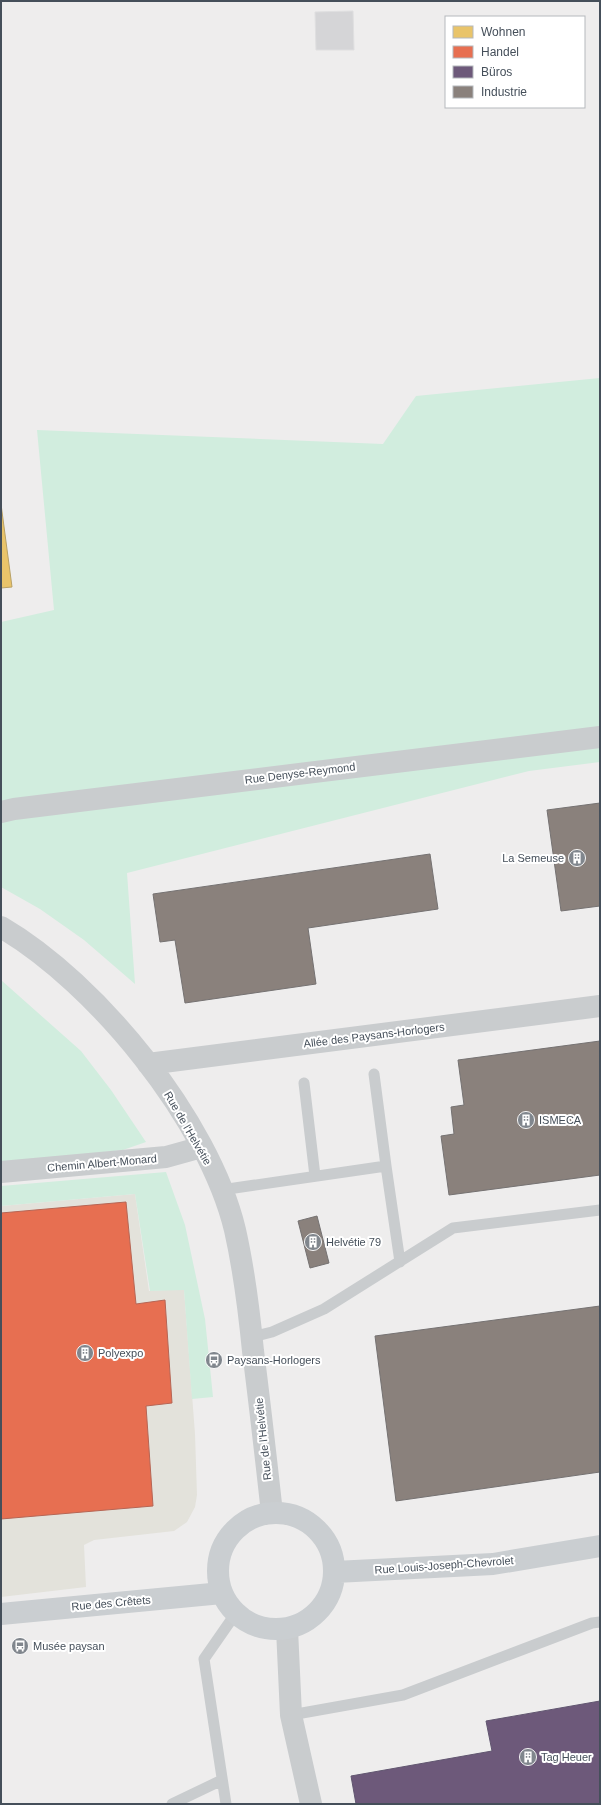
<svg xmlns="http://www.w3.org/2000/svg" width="601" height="1805" viewBox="0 0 601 1805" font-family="Helvetica,sans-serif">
<rect width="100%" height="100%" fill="#eeeded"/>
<!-- commercial -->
<path fill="#e3e2db" d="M135,1194L149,1291L184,1289L195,1434L197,1495L195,1507L187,1522L174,1531L94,1540L84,1545L86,1587L1,1597V1206Z"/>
<!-- green -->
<path fill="#d1edde" d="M600,378V762L529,771L127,873L135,984L84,940L40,909L1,887V622L54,610L37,430L383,444L416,396Z
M1,980L81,1051L111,1090L146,1142L123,1150L1,1163Z
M166,1172L185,1225L205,1319L213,1397L192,1399L184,1290L150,1291L135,1194L1,1206V1186Z"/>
<!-- homes -->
<path fill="#e9c46a" stroke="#b8a165" d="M1,504L12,587L1,588Z"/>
<!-- shops -->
<path fill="#e76f51" stroke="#b66554" d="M126,1202L136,1304L165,1300L172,1403L146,1406L153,1506L1,1519V1213Z"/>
<!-- offices -->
<path fill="#6d597a" stroke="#615670" d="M600,1701V1804H356L351,1776L492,1751L486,1721Z"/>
<!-- industry -->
<path fill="#8a817c" stroke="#757272" d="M600,803V906L561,911L547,810Z
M430,854L438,909L308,928L316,984L185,1003L175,940L160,942L153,894Z
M600,1041V1175L449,1195L441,1136L454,1134L451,1107L464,1105L458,1060Z
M317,1216L329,1263L310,1268L298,1221Z
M600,1306V1472L396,1501L375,1336Z"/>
<!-- building -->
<path fill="#d5d5d7" stroke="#dfdfe0" d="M353,11L354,50H316L315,12Z"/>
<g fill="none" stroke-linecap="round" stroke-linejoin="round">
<!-- service -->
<path stroke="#c9ccce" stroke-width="11" d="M374,1074L386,1166
M304,1083L315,1176
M221,1190L386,1166L400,1262
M252,1337L272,1332L324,1309L453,1228L600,1210
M291,1715L403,1695L592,1623L600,1622
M172,1804L222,1780
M226,1804L204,1659L236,1613"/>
<!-- minor -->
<path stroke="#c9ccce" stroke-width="22" d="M1,812L14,809L600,737
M1,927C97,983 209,1121 235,1230C244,1270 249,1310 253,1351C260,1405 266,1459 272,1513
M148,1064L600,1006
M1,1172L166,1157L202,1147
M287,1629L291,1715L311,1804"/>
<!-- secondary -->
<path stroke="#caced1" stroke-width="22" d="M218 1571a58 58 0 1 1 116 0a58 58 0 1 1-116 0Z
M335,1572L493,1564L600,1546
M1,1614L222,1593"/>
</g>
<!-- icons -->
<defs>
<g id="building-disc" transform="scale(0.9)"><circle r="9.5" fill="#80868d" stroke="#fff"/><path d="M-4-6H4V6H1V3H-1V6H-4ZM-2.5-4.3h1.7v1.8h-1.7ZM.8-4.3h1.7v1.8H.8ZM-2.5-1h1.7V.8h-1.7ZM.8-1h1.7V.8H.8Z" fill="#fff"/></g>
<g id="bus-disc" transform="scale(0.9)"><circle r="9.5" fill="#80868d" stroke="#fff"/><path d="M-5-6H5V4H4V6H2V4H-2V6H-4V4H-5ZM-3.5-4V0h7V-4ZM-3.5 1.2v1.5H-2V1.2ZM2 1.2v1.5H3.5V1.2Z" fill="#fff"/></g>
</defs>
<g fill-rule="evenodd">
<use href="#building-disc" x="577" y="858"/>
<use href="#building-disc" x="526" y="1120"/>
<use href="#building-disc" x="313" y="1242"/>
<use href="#building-disc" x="85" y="1353"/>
<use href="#bus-disc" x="214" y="1360"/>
<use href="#bus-disc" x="20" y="1646"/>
<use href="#building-disc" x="528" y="1757"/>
</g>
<g text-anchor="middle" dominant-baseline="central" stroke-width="4" stroke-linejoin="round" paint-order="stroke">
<!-- street labels -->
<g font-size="11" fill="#454f5a" stroke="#fff">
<text transform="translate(300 773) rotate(-7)">Rue Denyse-Reymond</text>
<text transform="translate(374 1035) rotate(-7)">Allée des Paysans-Horlogers</text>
<text transform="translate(188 1128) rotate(60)">Rue de l'Helvétie</text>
<text transform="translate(102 1163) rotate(-5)">Chemin Albert-Monard</text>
<text transform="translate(263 1439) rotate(-96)">Rue de l'Helvétie</text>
<text transform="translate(444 1565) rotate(-4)">Rue Louis-Joseph-Chevrolet</text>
<text transform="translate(111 1603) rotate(-5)">Rue des Crêtets</text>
</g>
<!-- poi labels -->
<g font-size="11" fill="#454f5a" stroke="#fff" text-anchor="start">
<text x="564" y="858" text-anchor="end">La Semeuse</text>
<text x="539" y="1120">ISMECA</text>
<text x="326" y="1242">Helvétie 79</text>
<text x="98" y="1353">Polyexpo</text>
<text x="227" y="1360">Paysans-Horlogers</text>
<text x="33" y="1646">Musée paysan</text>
<text x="541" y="1757">Tag Heuer</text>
</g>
</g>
<!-- border -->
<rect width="601" height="1805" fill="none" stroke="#454f5a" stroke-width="4"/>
<!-- legend -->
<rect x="445" y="16" width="140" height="92" fill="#ffffff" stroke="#b5b9bd"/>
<rect x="453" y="26" width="20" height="12" fill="#e9c46a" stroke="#b5b9bd"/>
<text x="481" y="36" font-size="12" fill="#454f5a">Wohnen</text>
<rect x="453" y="46" width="20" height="12" fill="#e76f51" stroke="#b5b9bd"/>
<text x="481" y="56" font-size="12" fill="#454f5a">Handel</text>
<rect x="453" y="66" width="20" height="12" fill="#6d597a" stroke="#b5b9bd"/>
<text x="481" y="76" font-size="12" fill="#454f5a">Büros</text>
<rect x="453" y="86" width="20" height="12" fill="#8a817c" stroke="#b5b9bd"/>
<text x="481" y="96" font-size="12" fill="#454f5a">Industrie</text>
</svg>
